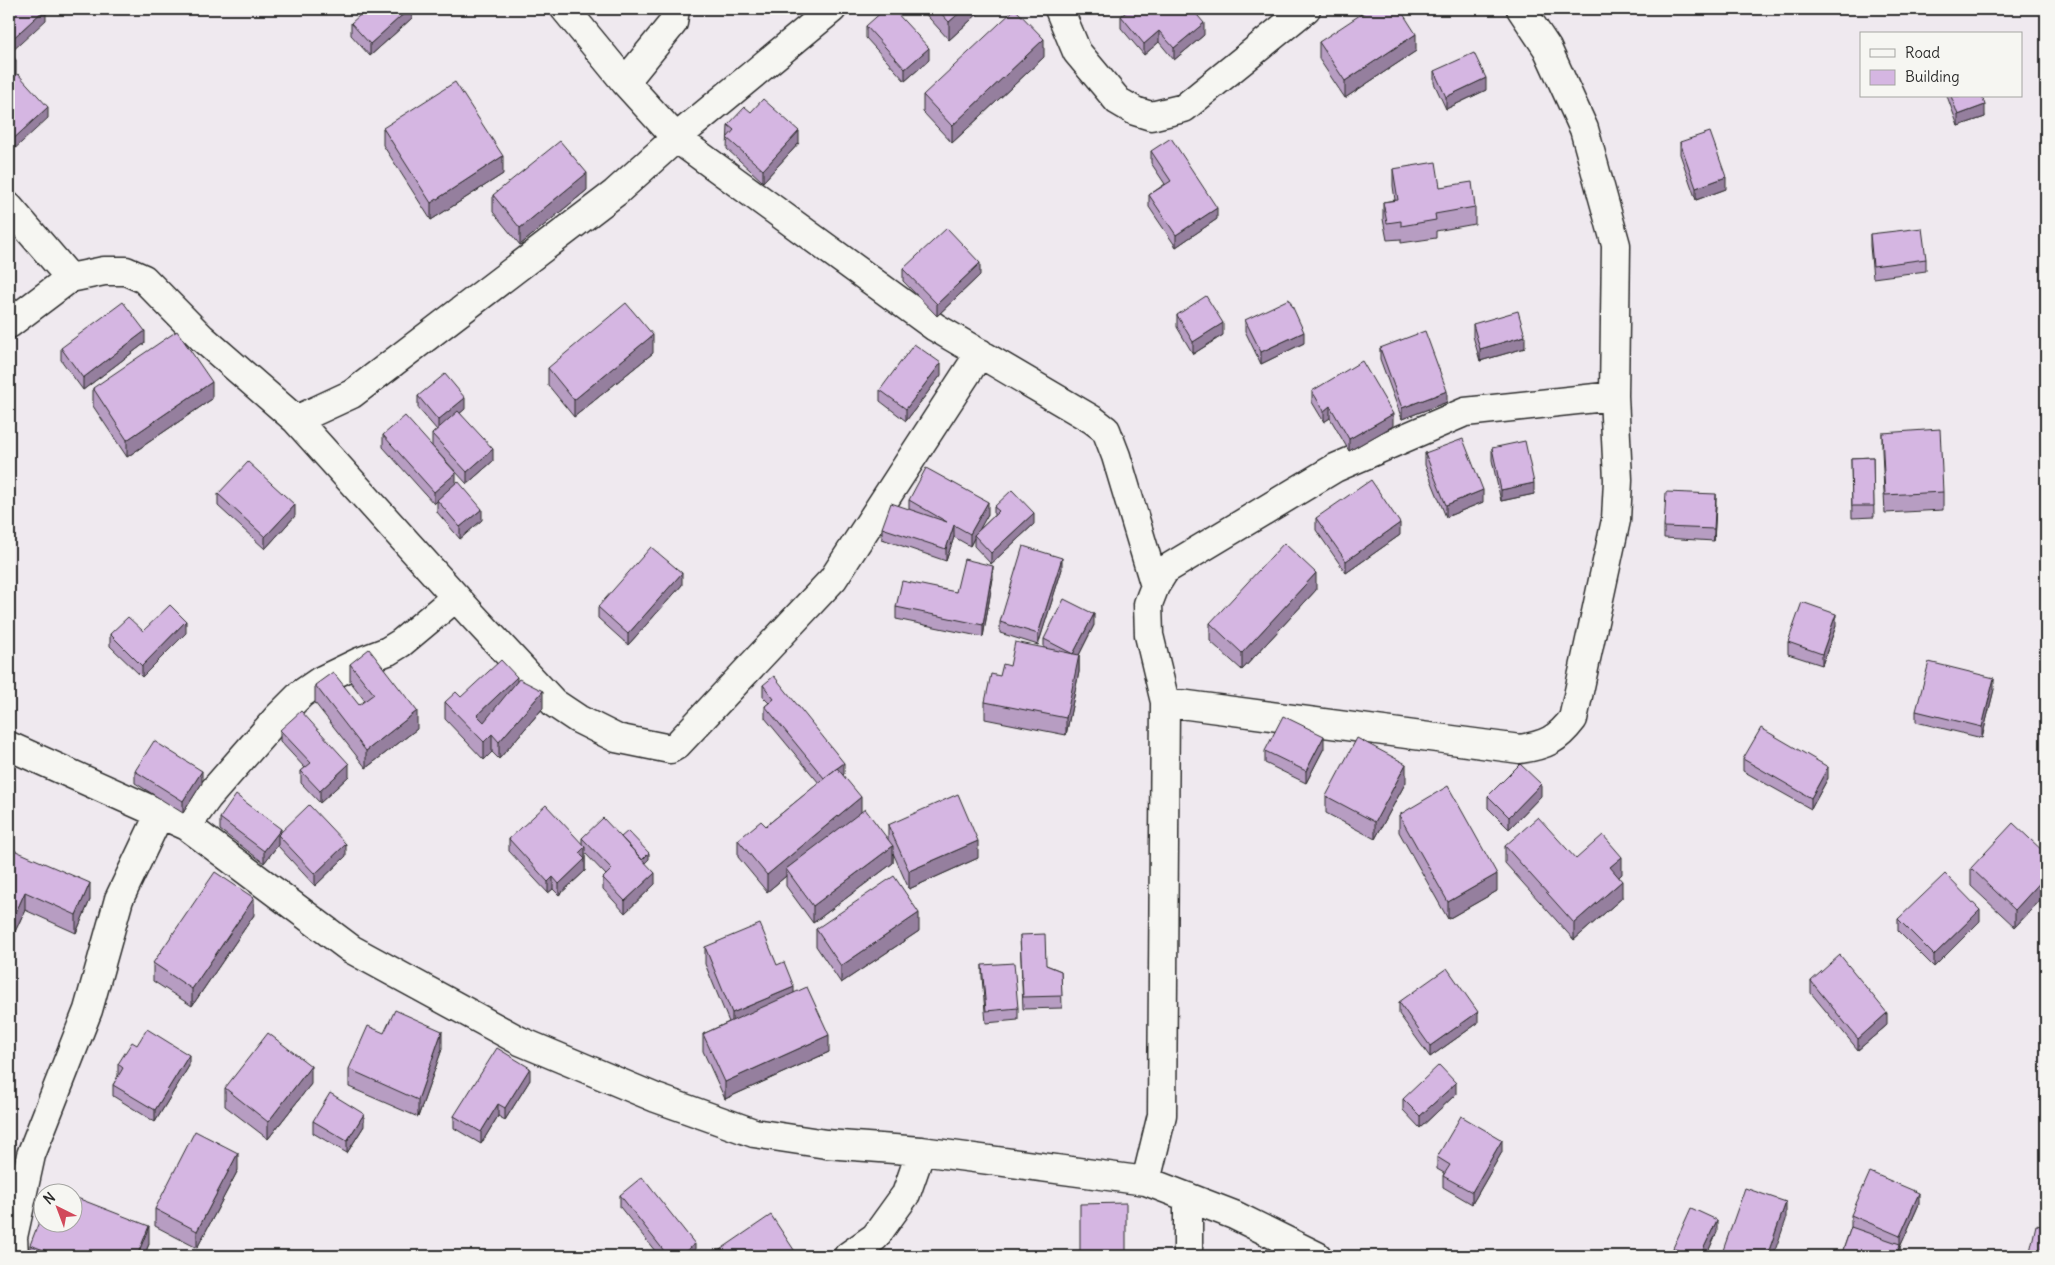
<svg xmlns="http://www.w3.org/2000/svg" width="2055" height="1265" viewBox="0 0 2055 1265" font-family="Delius,sans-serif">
<rect width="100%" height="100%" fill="#efe9ef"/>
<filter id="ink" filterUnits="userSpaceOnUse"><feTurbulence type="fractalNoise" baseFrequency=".02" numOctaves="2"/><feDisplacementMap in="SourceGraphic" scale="10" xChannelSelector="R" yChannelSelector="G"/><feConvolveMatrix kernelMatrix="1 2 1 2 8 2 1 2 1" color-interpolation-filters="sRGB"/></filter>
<g filter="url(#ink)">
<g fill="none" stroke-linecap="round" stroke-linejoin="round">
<!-- minor casing -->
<g stroke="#2b2b2b" stroke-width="31">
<path id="minor" d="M565,9L625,82L676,138L935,327L1093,420L1106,430L1116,456L1155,586
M1059,9L1077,52L1118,101L1135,111L1151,116L1184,108L1306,9
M625,82L673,23L675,9
M9,207L70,278
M9,324L70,278L104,271H126L144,279L202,338L296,420L472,615L554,703L578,719L616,738L670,749L677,745L833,579L980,353
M296,420L352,394L615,193L676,138L832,9
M1165,702L1520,749C1546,745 1557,740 1573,719L1616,520L1618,480L1614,396L1616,245L1584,129L1547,48L1521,9
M9,746L187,826L351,949L520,1041L656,1098L754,1133L826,1144L921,1151L1146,1181L1234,1215L1317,1256
M187,826L208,797L277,718L301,694L320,681L359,662L388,651L401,643L456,597
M1146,1181L1162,1115L1165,702L1149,635L1148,604L1155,586L1165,570L1335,468L1465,412L1614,396
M1188,1197V1256
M14,1256L13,1237L31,1155L88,1010L119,899L160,813
M848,1256L875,1237L906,1194L921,1151"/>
</g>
<!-- minor -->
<use href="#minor" stroke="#f6f6f2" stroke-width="28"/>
</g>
<!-- wall -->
<path fill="#b79dc2" stroke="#2b2b2b" d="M412,9V18L370,56L351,35V23Z
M921,9H983L949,40Z
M1121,16L1204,35L1174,60L1159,42L1144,55L1121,28Z
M866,26L929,60L905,81L866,38Z
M1319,42L1416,51L1345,98L1319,59Z
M1044,57L952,143L923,112V95Z
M1434,71L1486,90L1446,109L1434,83Z
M1947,96H1982L1985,117L1958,126Z
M751,112L799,143L763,182L727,149L728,125Z
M383,128L503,174L431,220L383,145Z
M1680,142L1726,189L1696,200L1680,154Z
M1151,151L1217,219L1176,247L1149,207V195L1165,184L1151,163Z
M1393,169L1440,187L1475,207V224L1436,231V238L1401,243V239L1387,240L1383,219V202L1395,200L1393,186Z
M587,190L520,245L493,212V195Z
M1870,234L1926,259V271L1873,278L1870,246Z
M903,269L980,275L937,316L903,281Z
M1177,315L1223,335L1193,354L1177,327Z
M1245,320L1304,343L1261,364L1245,331Z
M1473,324L1525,348L1480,361L1473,336Z
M145,343L83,390L61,360V348Z
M1380,348L1447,402L1402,419L1380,359Z
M653,353L574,417L548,385V368Z
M941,375L906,421L880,401V390Z
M93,388L212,399L127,457L93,406Z
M1312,391L1393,426L1349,451L1330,418L1324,422L1312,402Z
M418,396L465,409L460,413L493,461L467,484L432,446V434L437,430L418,408Z
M1882,433L1943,492V510L1885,513L1882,450Z
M383,435L456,484L482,520L460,539L437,512V501L434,504L383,447Z
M1492,448L1534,494L1501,501L1492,460Z
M1425,453L1483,502L1446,517L1425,465Z
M1873,457L1874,517L1852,518L1851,458Z
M218,494L295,516L265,549L218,506Z
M909,500L988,514L978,531L994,516V507L1034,524L991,564L974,546V538L970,546L954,537L946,561L882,539V528L909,509Z
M1716,505L1714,541L1664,538V527Z
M1316,518L1400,535L1346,573L1316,530Z
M1062,569L1038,645L1000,633V622Z
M993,578L983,637L896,619V607L956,592Z
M682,585L628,645L598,618V607Z
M1316,590L1242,670L1210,641V623Z
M1094,625L1079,655V672L1066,735L985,719V702L1010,666L1044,648V639Z
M1836,626L1822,665L1788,654V642Z
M143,631L186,633L142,677L110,646V634Z
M350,664L417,729L366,768L315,703V685L359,705L365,701L350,681Z
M517,683L543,708L499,759L492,752L484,760L445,719V702Z
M763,685L844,774L843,775L861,812L888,840V825L978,858L909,889L893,853V863L813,923L786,886V876L767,892L738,857V840L766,826L819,783L765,718V706L769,703L763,697Z
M1994,689L1982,738L1916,722V711Z
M280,730L349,776L320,803L301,783V771L305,768L280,741Z
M1324,748L1306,783L1265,763V751Z
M1743,759L1828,778L1811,809L1743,771Z
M135,771L202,783L183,813L135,783Z
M1406,782L1375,839L1326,813V796Z
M1488,796H1541L1509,829L1488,808Z
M1399,815L1497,891L1448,919L1399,832Z
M220,818L281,832L346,856L315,886L278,846V845L264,863L220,830Z
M621,837L649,859L645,863L655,884L625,913L603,889V878L606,875L585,853V871L559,895L553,889L548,893L509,851V839L582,844V838Z
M1505,846L1576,859L1622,874L1619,877L1622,898L1574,940L1505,863Z
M9,848L90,900L76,933L25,910L12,938L9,937Z
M2046,854V894L2015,927L1971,886V868Z
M254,915L192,1006L153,981V963Z
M1898,919L1980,921L1934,967L1898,931Z
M816,929L919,931L841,983L816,946Z
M1020,935L1046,965L1061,971L1062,1008L1023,1009Z
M705,947L777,965L794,992L829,1052L725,1099L703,1051V1034L729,1022L705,964Z
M982,965L1018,1008V1020L986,1023L982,977Z
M1811,981L1887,1025L1858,1050L1811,993Z
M1399,1002L1478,1023L1430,1057L1399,1014Z
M384,1033L442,1049L418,1117L349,1087V1069Z
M137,1045L189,1066L155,1122L113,1096V1085L118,1076V1064Z
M530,1080L505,1120L498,1116L481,1144L454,1128V1116Z
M311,1084L268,1139L225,1106V1088Z
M1456,1094L1420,1128L1403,1110V1099Z
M313,1121L364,1126L347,1153L313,1133Z
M1502,1152L1472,1204L1443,1187V1176L1444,1173L1437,1169V1157Z
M238,1170L197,1248L155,1226V1209Z
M620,1195L695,1256H659L620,1207Z
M1919,1204L1900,1247V1256H1841L1851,1227V1215Z
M1717,1232L1706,1256H1673V1248Z
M149,1244L144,1256H30V1245Z"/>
<!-- shaded-wall -->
<path fill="#957f9e" stroke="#2b2b2b" d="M45,9H46V20L9,54V42Z
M409,9H412V18L370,56V44Z
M964,9H983L949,40V22Z
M1204,23V35L1174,60V48Z
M1159,31V42L1144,55V44Z
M1416,34V51L1345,98V81Z
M1044,39V57L952,143V126Z
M929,48V60L905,81V69Z
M16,60V78L9,84V66Z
M1486,78V90L1446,109V97Z
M1985,105V117L1958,126V115Z
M48,107V118L9,154V143Z
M799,131V143L763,182V170Z
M503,156V174L431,220V203Z
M587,173V190L520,245V228Z
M1726,177V189L1696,200V188Z
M1217,208V219L1176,247V235Z
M980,263V275L937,316V304Z
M1223,323V335L1193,354V342Z
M145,331V343L83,390V378Z
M1304,332V343L1261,364V352Z
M653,335V353L574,417V400Z
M1525,336V348L1480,361V349Z
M941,363V375L906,421V409Z
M212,382V399L127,457V440Z
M1447,391V402L1402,419V408Z
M465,398V409L438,432V420Z
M1330,406V418L1324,422V411Z
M1393,414V426L1349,451V439Z
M493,449V461L467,484V472Z
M456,473V484L434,504V492Z
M1534,483V494L1501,501V490Z
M1483,490V502L1446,517V505Z
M1716,494V505L1714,541V529Z
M988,502V514L976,536L974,535V538L970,546V534Z
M295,505V516L265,549V537Z
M482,509V520L460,539V527Z
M1034,513V524L991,564V553Z
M1400,523V535L1346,573V561Z
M954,525V537L946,561V549Z
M1062,558V569L1038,645V634Z
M993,566V578L983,637V625Z
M682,573V585L628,645V634Z
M1316,573V590L1242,670V653Z
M1094,614V625L1079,655V672L1066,735V718L1073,654Z
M1836,614V626L1822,665V654Z
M186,621V633L142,677V666Z
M517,677V694L477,732V715Z
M1994,678V689L1982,738V727Z
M543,691V708L499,759V742Z
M417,711V729L366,768V751Z
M492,734V752L484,760V742Z
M1324,736V748L1306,783V771Z
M844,763V774L825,790V778Z
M349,764V776L320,803V791Z
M1406,764V782L1375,839V822Z
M1828,767V778L1811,809V798Z
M202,771V783L183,813V801Z
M1541,784V796L1509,829V817Z
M861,797V815L786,869V876L767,892V875Z
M281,829V838L278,835V845L264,863V851Z
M978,841V858L909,889V871Z
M346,844V856L315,886V874Z
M893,846V863L813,923V906Z
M585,847V859L579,853Z
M649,853V859L640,868V862Z
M1622,857V874L1610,885V867Z
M585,859V871L559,895V884Z
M655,873V884L625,913V901Z
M1497,874V891L1448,919V902Z
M2046,876V894L2015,927V910Z
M553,877V889L548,893V882Z
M1622,881V898L1574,940V923Z
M90,883V900L76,933V915Z
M25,892V910L12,938V921Z
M254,898V915L192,1006V989Z
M1980,910V921L1934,967V955Z
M919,913V931L841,983V966Z
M794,987V1004L732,1030V1013Z
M1478,1012V1023L1430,1057V1046Z
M1887,1013V1025L1858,1050V1039Z
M442,1031V1049L418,1117V1100Z
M829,1035V1052L725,1099V1082Z
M189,1055V1066L155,1122V1110Z
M311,1066V1084L268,1139V1122Z
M530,1068V1080L505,1120V1108Z
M1456,1083V1094L1420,1128V1116Z
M498,1104V1116L481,1144V1132Z
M364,1114V1126L347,1153V1141Z
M1502,1140V1152L1472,1204V1192Z
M238,1153V1170L197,1248V1231Z
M1919,1193V1204L1900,1247V1256H1896L1900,1245V1236Z
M1786,1202V1220L1773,1256H1767Z
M1717,1220V1232L1706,1256H1700Z
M149,1226V1244L144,1256H137Z
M695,1244V1256H679Z"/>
<!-- building -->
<path fill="#d5b6e2" stroke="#2b2b2b" d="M9,9H45L9,42Z
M367,9H409L370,44L351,23Z
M885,9H893L929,48L905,69L866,26Z
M937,9H964L949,22Z
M1015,9L1044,39L952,126L923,95Z
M1130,9H1192L1204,23L1174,48L1159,31L1144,44L1121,16Z
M1369,9H1400L1416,34L1345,81L1319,42Z
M9,51L16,60L9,66Z
M1474,53L1486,78L1446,97L1434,71Z
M18,74L48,107L9,143V82Z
M455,82L503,156L431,203L383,128Z
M1951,96H1982L1985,105L1958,115Z
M763,99L799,131L763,170L727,138L734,130L728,125L745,107L751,112Z
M1710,132L1726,177L1696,188L1680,142Z
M1171,138L1217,208L1176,235L1149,195L1171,181L1151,151Z
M560,141L587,173L520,228L493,195Z
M1436,162L1440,187L1472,182L1475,207L1435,214L1436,220L1401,226V221L1387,223L1383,202L1398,200L1393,169Z
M947,228L980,263L937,304L903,269Z
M1922,228L1926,259L1873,266L1870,234Z
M1206,296L1223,323L1193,342L1177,315Z
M1289,299L1304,332L1261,352L1245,320Z
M123,302L145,331L83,378L61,348Z
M626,303L653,335L574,400L548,368Z
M1518,311L1525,336L1480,349L1473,324Z
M177,331L212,382L127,440L93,388Z
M1425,331L1447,391L1402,408L1380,348Z
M914,344L941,363L906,409L880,390Z
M1362,361L1393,414L1349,439L1330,406L1324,411L1312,391Z
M445,374L465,398L438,420L418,396Z
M458,411L493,449L467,472L432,434Z
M405,416L456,473L434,492L383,435Z
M1940,429L1943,492L1885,495L1882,433Z
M1463,439L1483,490L1446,505L1425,453Z
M1525,441L1534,483L1501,490L1492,448Z
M1873,457L1874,506H1852L1851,458Z
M248,462L295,505L265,537L218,494Z
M926,468L988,502L970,534L954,525L946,549L882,528L891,503L947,522L909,500Z
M1371,480L1400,523L1346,561L1316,518Z
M458,481L482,509L460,527L437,500Z
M1012,490L1034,513L991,553L974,535L999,511L994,507Z
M1666,492L1716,494L1714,529L1664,527Z
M1284,543L1316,573L1242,653L1210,623Z
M1023,546L1062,558L1038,634L1000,622Z
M651,547L682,573L628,634L598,607Z
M964,559L993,566L983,625L896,607L902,581L956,592Z
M1064,599L1094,614L1073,654L1044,639Z
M1802,602L1836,614L1822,654L1788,642Z
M170,605L186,621L142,666L110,634L128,617L143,631Z
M1015,642L1079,655L1066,718L985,702L991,674L1000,676L1003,664L1010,666Z
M369,649L417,711L366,751L315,685L333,672L359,705L374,694L350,664Z
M501,660L517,677L477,715L484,722L519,679L543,691L499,742L492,734L484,742L445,702L456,692L461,697Z
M1929,662L1994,678L1982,727L1916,711Z
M774,676L844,763L824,778L765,706L774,699L763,685Z
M301,711L349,764L320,791L301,771L311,763L280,730Z
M1283,716L1324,736L1306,771L1265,751Z
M1761,728L1828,767L1811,798L1743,759Z
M1357,738L1406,764L1375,822L1326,796Z
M154,741L202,771L183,801L135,771Z
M1520,764L1541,784L1509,817L1488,796Z
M837,768L861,797L767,875L738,840L761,821L766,826Z
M1448,786L1497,874L1448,902L1399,815Z
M958,794L978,841L909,871L888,825Z
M236,795L281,829L264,851L220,818Z
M309,805L346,844L315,874L278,835Z
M546,805L585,847L579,853L585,859L559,884L553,877L548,882L509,839Z
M865,809L893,846L813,906L786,869Z
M1538,817L1576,859L1603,835L1622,857L1610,867L1622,881L1574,923L1505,846Z
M603,818L655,873L625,901L603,878L612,869L582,838Z
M2013,823L2046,854V876L2015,910L1971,868Z
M628,831L649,853L642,860L621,837Z
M9,848L90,883L76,915L25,892L12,921L9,920Z
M215,872L254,898L192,989L153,963Z
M1945,874L1980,910L1934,955L1898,919Z
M894,876L919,913L841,966L816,929Z
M760,924L777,965L784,962L794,987L732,1013L705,947Z
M1045,934L1046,965L1061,971L1062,996L1023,997L1020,935Z
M1840,955L1887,1013L1858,1039L1811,981Z
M1014,963L1018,1008L986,1011L982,965Z
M1447,968L1478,1012L1430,1046L1399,1002Z
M807,987L829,1035L725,1082L703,1034Z
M395,1010L442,1031L418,1100L349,1069L368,1026L384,1033Z
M147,1029L189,1055L155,1110L113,1085L123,1068L118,1064L132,1042L137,1045Z
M268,1033L311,1066L268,1122L225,1088Z
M497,1048L530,1068L505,1108L498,1104L481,1132L454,1116Z
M1439,1065L1456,1083L1420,1116L1403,1099Z
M330,1093L364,1114L347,1141L313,1121Z
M1461,1116L1502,1140L1472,1192L1443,1176L1450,1165L1437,1157Z
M195,1131L238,1153L197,1231L155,1209Z
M1870,1172L1919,1193L1900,1236L1851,1215Z
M642,1177L695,1244L679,1256H668L620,1195Z
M53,1188L64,1192H51Z
M1745,1188L1786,1202L1767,1256H1721Z
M72,1196L149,1226L137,1256H60L30,1245L42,1214V1222H72Z
M1126,1203V1256H1080V1204Z
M1691,1208L1717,1220L1700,1256H1691L1673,1248Z
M771,1215L798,1256H711Z
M2036,1225L2046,1227V1256H2029Z
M1851,1227L1900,1244L1896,1256H1841Z"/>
</g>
<!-- margin -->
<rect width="2055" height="1265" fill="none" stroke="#f6f6f2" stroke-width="30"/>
<rect x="15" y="15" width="2025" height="1235" fill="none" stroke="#2b2b2b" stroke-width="2" filter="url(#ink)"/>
<!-- legend -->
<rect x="1860" y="32" width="162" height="65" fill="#f6f6f2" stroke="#a5a5a2"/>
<rect x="1870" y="49" width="25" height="8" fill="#f6f6f2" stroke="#a5a5a2"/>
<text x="1905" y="58" font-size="15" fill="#2b2b2b">Road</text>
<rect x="1870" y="70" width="25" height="15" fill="#d5b6e2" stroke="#a5a5a2"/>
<text x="1905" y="82" font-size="15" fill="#2b2b2b">Building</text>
<!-- north arrow -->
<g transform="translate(58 1208) rotate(318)"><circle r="24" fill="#f6f6f2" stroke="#a5a5a2"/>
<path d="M0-4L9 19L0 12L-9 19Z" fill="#d1495b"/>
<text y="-8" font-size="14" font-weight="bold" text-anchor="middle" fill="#2b2b2b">N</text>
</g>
</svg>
